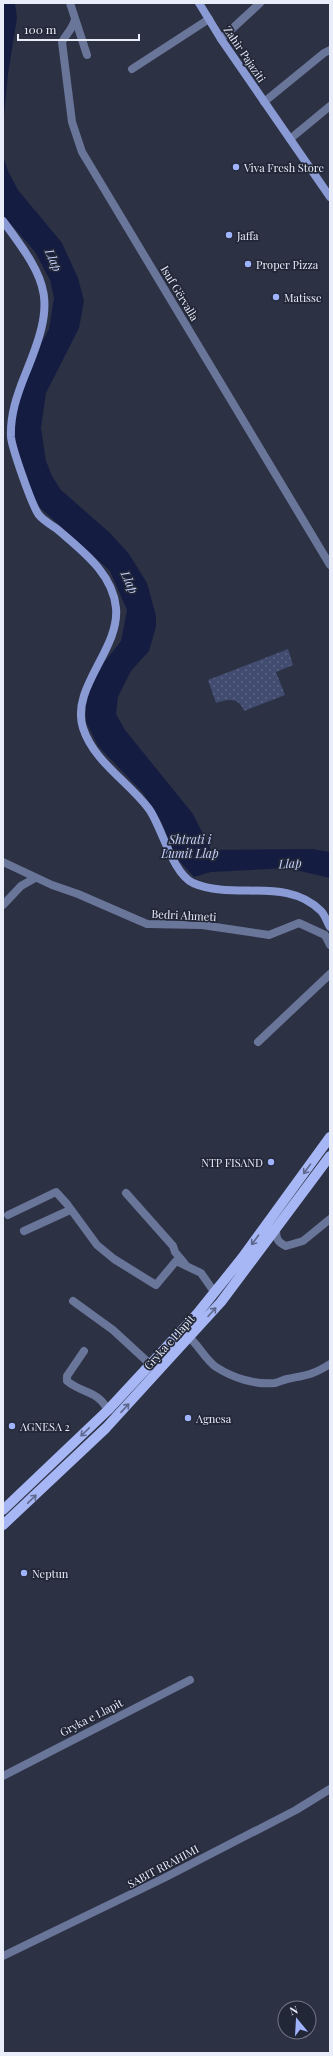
<svg xmlns="http://www.w3.org/2000/svg" width="333" height="2056" viewBox="0 0 333 2056" font-family="'Playfair Display',serif">
<defs>
<pattern id="park-dots" width="8" height="8" patternUnits="userSpaceOnUse"><rect width="8" height="8" fill="#424c71"/><path d="M2 2h.1M6 6h.1" fill="none" stroke="#5d6686" stroke-width="1.8" stroke-linecap="round"/></pattern>
</defs>
<rect width="100%" height="100%" fill="#2c3143"/>
<!-- park -->
<path fill="url(#park-dots)" d="M288,649L293,665L276,672L285,695L244,711C239,697 228,699 216,703L208,680Z"/>
<!-- water -->
<path fill="#151c42" d="M3,3H15L17,18L8,74L3,126Z
M3,156L8,171L18,190L62,243L78,278L84,301L79,328L46,393L41,428L46,461L52,476L61,490L110,533L129,554L147,583L156,616V627L149,651L131,671L118,697L116,714L125,730L193,814L211,850L312,849L330,852V878L287,868L211,872L194,877L176,857L161,821L143,793L98,746L86,722V705L91,687L99,669L121,641L127,610L110,571L35,503L12,433L24,375L49,329L54,298L50,280L35,252L3,215Z"/>
<g fill="none" stroke-linecap="round" stroke-linejoin="round">
<!-- street -->
<path stroke="#6a759a" stroke-width="8" d="M70,3L87,55
M75,19C73,29 66,34 62,42L72,122L82,152L330,565
M221,39L260,3
M132,69L209,19
M264,102L324,53L330,50
M290,139L330,106
M3,862L52,885L78,894L147,924L202,925L269,935L299,923L325,935L330,945
M3,905L21,886L35,878
M258,1042L330,974
M126,1193L173,1246L175,1252L185,1264
M8,1215L56,1192L67,1204L97,1245L114,1259L156,1285L176,1261L201,1273L215,1293
M276,1229C276,1238 277,1242 286,1246L303,1241L330,1219
M24,1231L70,1210
M73,1301L113,1330L151,1365
M189,1337C199,1346 206,1360 216,1367C233,1378 255,1385 275,1383C279,1382 283,1380 287,1379C306,1375 313,1375 330,1364
M84,1351L67,1376V1381C83,1394 97,1390 108,1410
M3,1776L190,1680
M3,1956L164,1878L296,1810L330,1789"/>
<!-- secondary -->
<path stroke="#8a9ad5" stroke-width="8" d="M199,3L221,39L330,197
M3,221C51,285 56,300 25,375C17,395 10,415 11,437C12,448 32,506 39,515C43,520 51,525 57,529C81,550 113,573 116,608C120,649 70,688 83,728C94,762 128,781 149,809C162,827 172,873 193,883C234,901 286,876 321,911C325,915 327,922 330,927"/>
<!-- primary -->
<path stroke="#a7b7f5" stroke-width="10" d="M3,1510L108,1410L197,1314L242,1258L330,1137
M3,1525L106,1428L221,1302L330,1156"/>
</g>
<!-- one-way arrows -->
<defs><path id="oneway-shaft" d="M-6 0H5M1.5-3L5.5 0L1.5 3" fill="none" stroke-width="1.6" stroke-linecap="round" stroke-linejoin="round"/></defs>
<g stroke="#5e688d">
<use href="#oneway-shaft" transform="translate(307 1169) rotate(126)"/>
<use href="#oneway-shaft" transform="translate(255 1240) rotate(127)"/>
<use href="#oneway-shaft" transform="translate(212 1312) rotate(-48)"/>
<use href="#oneway-shaft" transform="translate(125 1408) rotate(-47)"/>
<use href="#oneway-shaft" transform="translate(85 1432) rotate(136)"/>
<use href="#oneway-shaft" transform="translate(32 1499) rotate(-44)"/>
</g>
<!-- markers -->
<g fill="#a0b3fd" stroke="#222738" stroke-width="1.5">
<circle cx="236" cy="167" r="4"/>
<circle cx="229" cy="235" r="4"/>
<circle cx="248" cy="264" r="4"/>
<circle cx="276" cy="297" r="4"/>
<circle cx="271" cy="1162" r="4"/>
<circle cx="188" cy="1418" r="4"/>
<circle cx="12" cy="1426" r="4"/>
<circle cx="24" cy="1573" r="4"/>
</g>
<g text-anchor="middle" dominant-baseline="central" stroke-width="3.5" stroke-linejoin="round" paint-order="stroke">
<!-- street labels -->
<g font-size="11" fill="#e9edf9" stroke="#222738">
<text transform="translate(245 54) rotate(56)">Zahir Pajaziti</text>
<text transform="translate(180 293) rotate(59)">Isuf Gërvalla</text>
<text transform="translate(184 915) rotate(3)">Bedri Ahmeti</text>
<text transform="translate(169 1342) rotate(-48)">Gryka e Llapit</text>
<text transform="translate(91 1717) rotate(-27)">Gryka e Llapit</text>
<text transform="translate(163 1866) rotate(-28)">SABIT RRAHIMI</text>
</g>
<!-- poi labels -->
<g font-size="11" fill="#e9edf9" stroke="#222738" text-anchor="start">
<text x="244" y="167">Viva Fresh Store</text>
<text x="237" y="235">Jaffa</text>
<text x="256" y="264">Proper Pizza</text>
<text x="284" y="297">Matisse</text>
<text x="263" y="1162" text-anchor="end">NTP FISAND</text>
<text x="196" y="1418">Agnesa</text>
<text x="20" y="1426">AGNESA 2</text>
<text x="32" y="1573">Neptun</text>
</g>
<!-- water labels -->
<g font-size="12" font-style="italic" fill="#c7d3fe" stroke="#222738">
<text transform="translate(54 260) rotate(67)">Llap</text>
<text transform="translate(130 582) rotate(65)">Llap</text>
<text x="190" y="839">Shtrati i<tspan x="190" dy="14">Lumit Llap</tspan></text>
<text transform="translate(290 863) rotate(-3)">Llap</text>
</g>
</g>
<!-- border -->
<rect width="333" height="2056" fill="none" stroke="#e9edf9" stroke-width="8"/>
<!-- north arrow -->
<g transform="translate(297 2020) rotate(342)"><circle r="19" fill="#222738" stroke="#727685"/>
<path d="M0-3L7 15L0 10L-7 15Z" fill="#a0b3fd"/>
<text y="-6" font-size="11" font-weight="bold" text-anchor="middle" fill="#e9edf9">N</text>
</g>
<!-- scale -->
<path d="M18 34v6h121v-6" fill="none" stroke="#e9edf9" stroke-width="2"/>
<text x="24" y="34" font-size="12" fill="#e9edf9" stroke="#222738" stroke-width="3" paint-order="stroke">100 m</text>
</svg>
